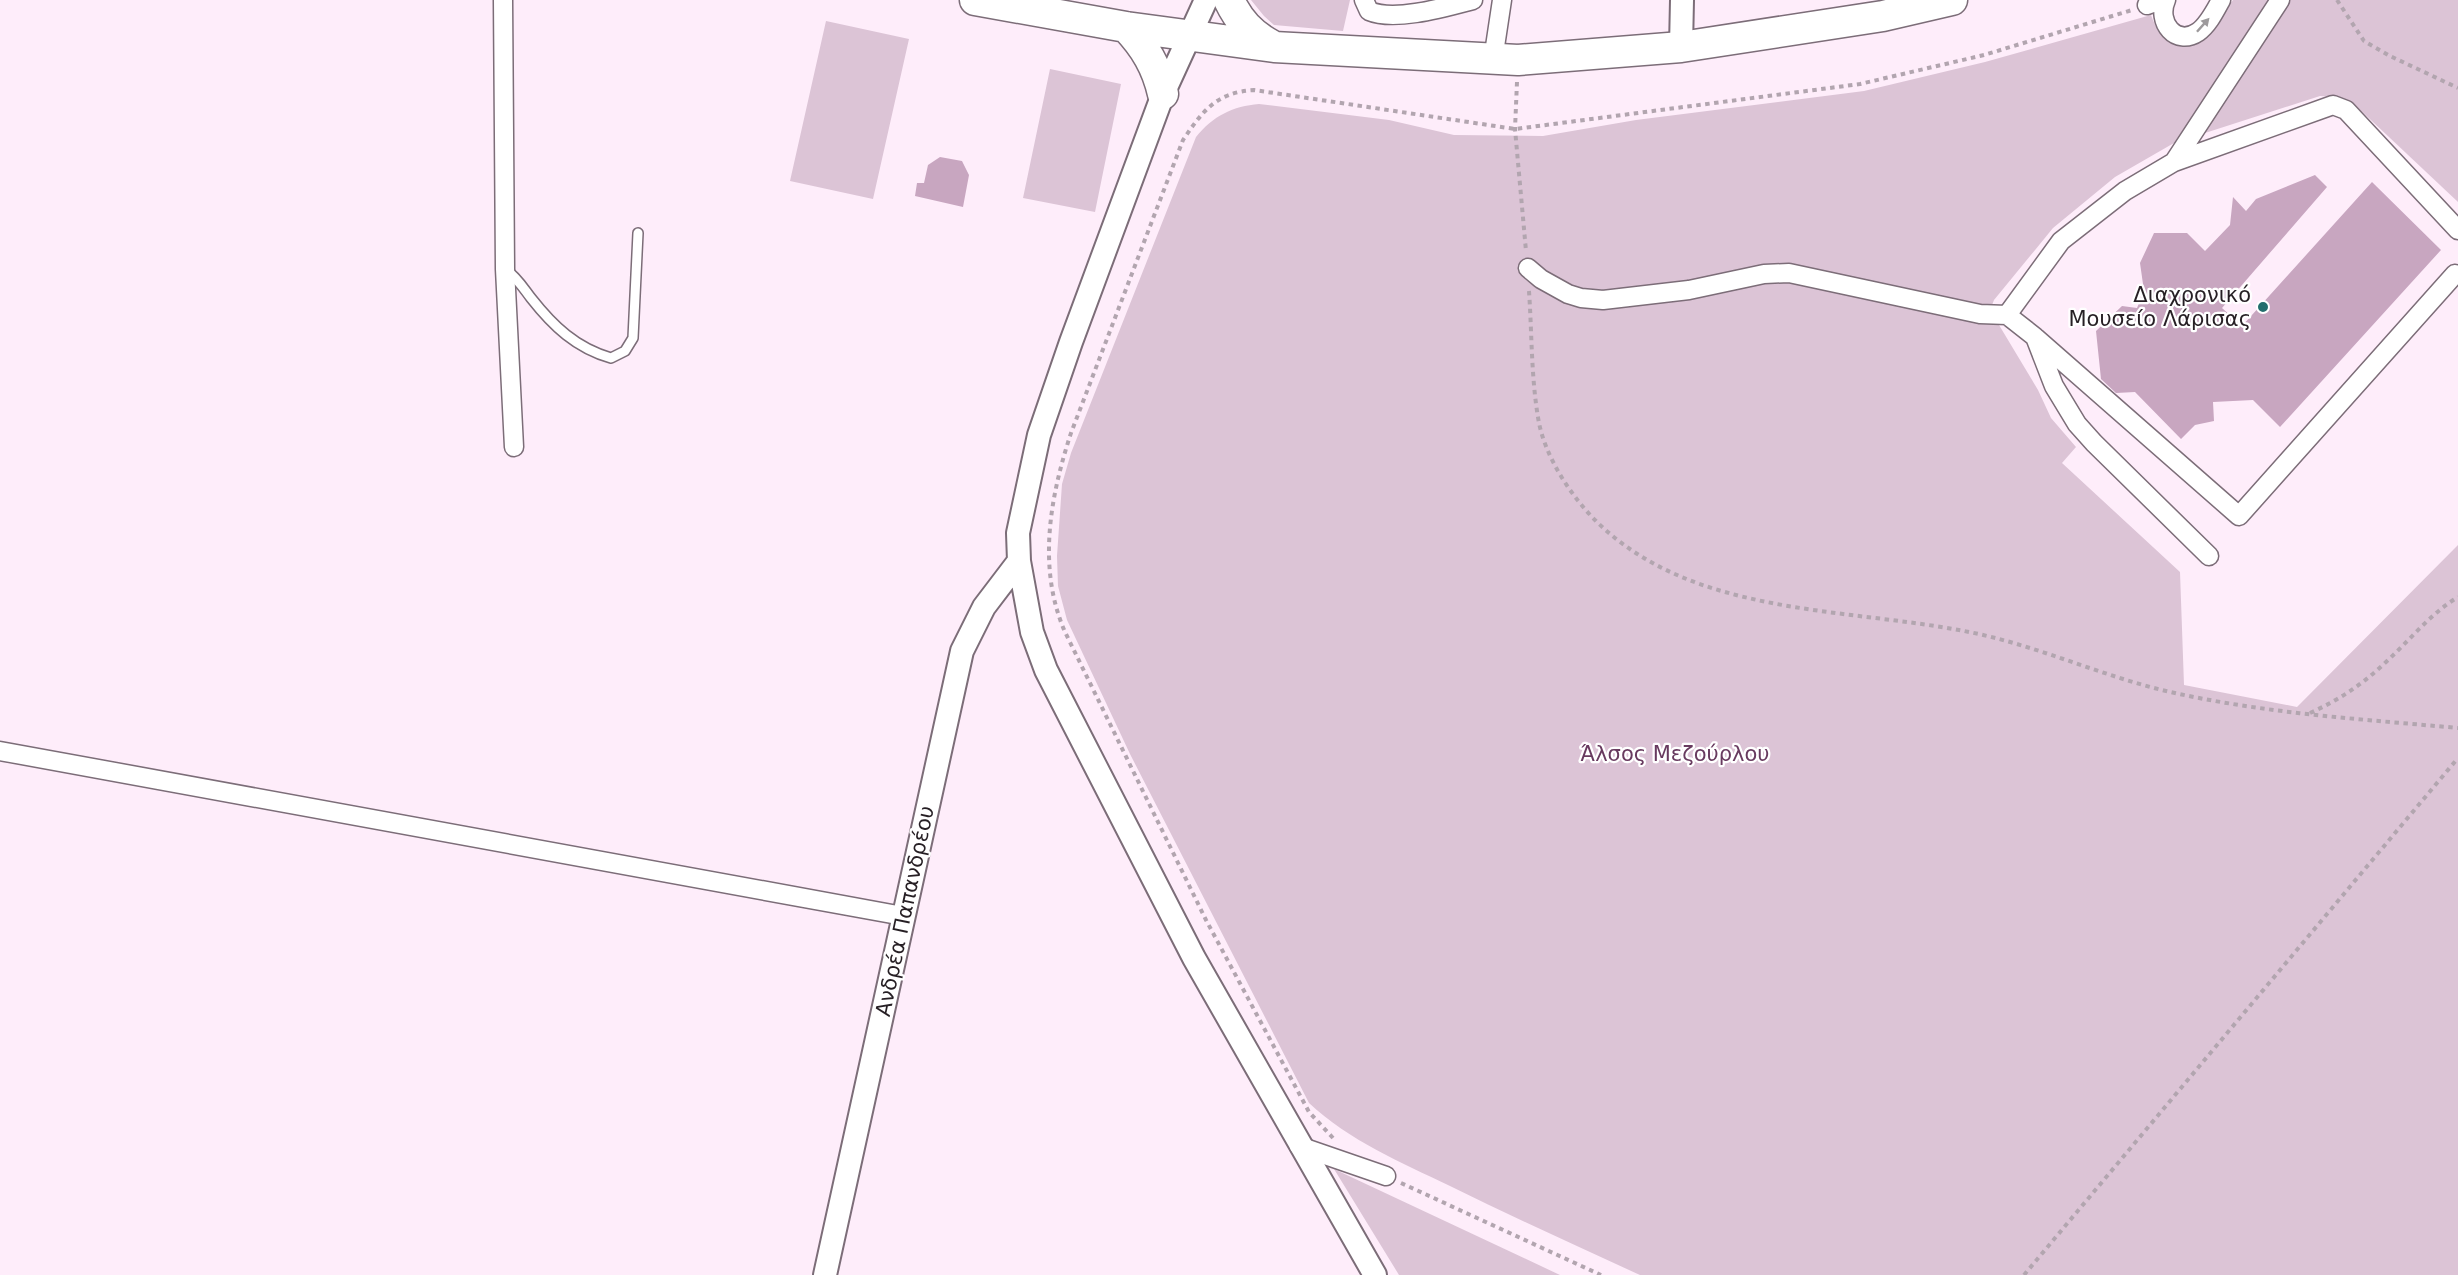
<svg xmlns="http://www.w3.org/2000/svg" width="2458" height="1275" viewBox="0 0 2458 1275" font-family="'DejaVu Sans',sans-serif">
<rect width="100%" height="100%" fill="#feedfa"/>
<!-- green -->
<path fill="#dcc4d6" d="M1251,0H1350L1343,31L1274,25L1264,16Z
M2233,0H2458V202L2356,106L2337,97L2320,96L2174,143L2115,177L2053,228L1994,300L1990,310L2038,390L2051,418L2076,447L2062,463L2180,572L2184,685L2297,707L2458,545V1275H1640C1576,1246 1513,1217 1450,1186C1400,1162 1350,1141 1309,1103L1130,754L1067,620L1058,586L1057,556L1062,484L1071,453L1196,137C1213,116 1233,106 1259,104L1389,120L1454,135L1543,136L1636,120L1864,91L1985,62L2151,15C2156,29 2162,37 2175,42C2207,54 2218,22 2233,0Z
M826,21L909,39L873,199L790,181Z
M1050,69L1121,84L1095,212L1023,198Z
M1334,1169L1560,1275H1399Z"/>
<!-- building -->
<path fill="#c8a6c0" d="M940,157L962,161L969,175L963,207L915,196L917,183H924L928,165Z
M2315,175L2327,187L2222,308L2242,326L2372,182L2441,250L2280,427L2253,400L2213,402L2214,421L2195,425L2181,439L2135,392L2116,393L2101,379L2096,331L2122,306L2137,308L2144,291L2140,263L2154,233H2187L2205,251L2230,225L2233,197L2246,211L2256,199Z"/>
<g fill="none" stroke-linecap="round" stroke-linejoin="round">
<!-- service casing -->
<g stroke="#7c6d78" stroke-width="12">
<path id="service" d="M506,270C516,276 524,289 531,298C553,326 576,348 611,358L625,351L633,338L638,233"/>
</g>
<!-- minor casing -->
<g stroke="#7c6d78" stroke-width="21">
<path id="minor" d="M503,0L505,269L514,447
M1364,0L1369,11C1395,22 1446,7 1473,0
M2166,0C2156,22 2176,47 2198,32C2208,25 2215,11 2221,0
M2147,5L2161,0
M1493,60L1502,0
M2174,162L2280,0
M1528,268L1541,279L1568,294L1581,298L1603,300L1689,290L1764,274L1789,273L1980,314L2007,315L2035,337L2054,386L2077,424L2094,443L2209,556
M2007,315L2061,241L2125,191L2174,162L2333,105L2346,110L2458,230
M2036,338L2239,516L2455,274
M0,751L903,916
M1299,1146L1386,1176"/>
</g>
<!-- tertiary casing -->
<g stroke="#7c6d78" stroke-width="26">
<path id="tertiary" d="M1206,0L1163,94L1071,342L1039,435L1018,533L1019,561L1032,632L1046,670L1194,958L1375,1275
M1681,47L1682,0
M825,1275L962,651L984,607L1019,561"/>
</g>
<!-- trunk casing -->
<g stroke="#7c6d78" stroke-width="33">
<path id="trunk" d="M975,0L1126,27L1274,47L1518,60L1681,47L1883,16L1952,0
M1229,0C1239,21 1251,34 1271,45
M1126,27C1145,47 1157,67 1163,94"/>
</g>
<!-- path -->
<path stroke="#b2a5af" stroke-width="4" stroke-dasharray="4.5 4.5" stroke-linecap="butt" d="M2337,0L2364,41L2390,56L2458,88
M1517,82L1515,129L1526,251
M1529,291C1532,334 1531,380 1539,423C1546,458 1571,496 1596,521C1693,617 1845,607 1969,632C2035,645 2097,674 2162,690C2258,713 2360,719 2458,728
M2310,713C2339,700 2363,684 2386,662C2410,640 2430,614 2458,597
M1333,1138L1309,1112L1206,920L1065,632C1037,568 1050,497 1071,433L1183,140C1202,112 1216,92 1254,90L1515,129L1860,84L1984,55L2132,10
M1401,1183L1601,1275
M2024,1275L2458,758"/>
<!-- service -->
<use href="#service" stroke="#fff" stroke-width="9"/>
<!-- minor -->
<use href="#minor" stroke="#fff" stroke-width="18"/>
<!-- tertiary -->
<use href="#tertiary" stroke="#fff" stroke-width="22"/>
<!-- trunk -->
<use href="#trunk" stroke="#fff" stroke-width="30"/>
</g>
<!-- one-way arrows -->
<defs><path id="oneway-solid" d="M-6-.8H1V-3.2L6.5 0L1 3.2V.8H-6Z" transform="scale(1.5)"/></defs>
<use fill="#9d9a9c" href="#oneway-solid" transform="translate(2203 25) rotate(-48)"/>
<!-- markers -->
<circle fill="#226e6d" stroke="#fff" stroke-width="2" cx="2263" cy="307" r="6"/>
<g text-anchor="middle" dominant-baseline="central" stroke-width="4.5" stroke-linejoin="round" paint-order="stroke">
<!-- poi labels -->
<g font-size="21" fill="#261f24" stroke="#fff" text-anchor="end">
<text x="2251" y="295">Διαχρονικό<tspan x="2251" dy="24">Μουσείο Λάρισας</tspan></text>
</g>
<!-- park labels -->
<g font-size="21" fill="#683a5f" stroke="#fff">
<text x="1675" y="754">Άλσος Μεζούρλου</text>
</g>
<!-- street labels -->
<g font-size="21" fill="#261f24" stroke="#fff">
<text transform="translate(905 911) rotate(-78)">Ανδρέα Παπανδρέου</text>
</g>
</g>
</svg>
